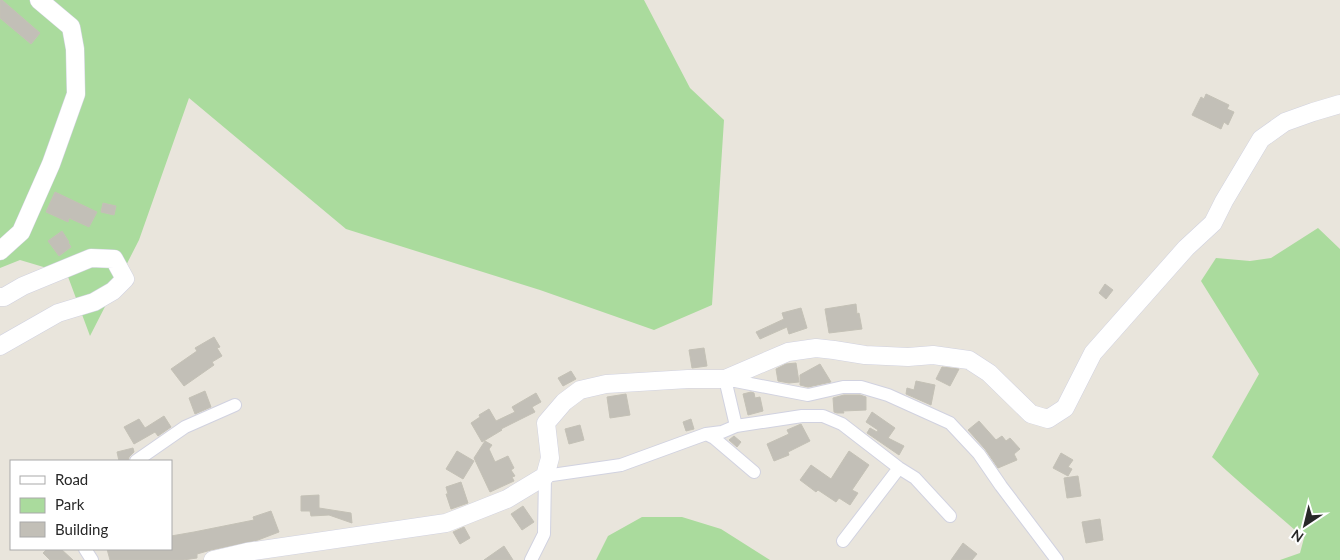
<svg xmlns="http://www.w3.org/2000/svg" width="1340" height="560" viewBox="0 0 1340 560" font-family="Lato,sans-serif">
<rect width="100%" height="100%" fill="#e9e5dc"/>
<!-- green -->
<path fill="#aadb9d" d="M0,0H644L690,88L724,120L712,305L654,330L540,290L346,229L189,98L139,240L90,336L67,274L20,260L0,268Z
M1318,228L1340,249V560H1280L1300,553L1304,538C1274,511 1241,485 1212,457L1259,374L1201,281L1216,258L1250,261L1271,258Z
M642,517H682L721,529L770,560H596L608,536Z"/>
<!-- building -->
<path fill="#c2bfb7" stroke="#c4c1b6" d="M0,0H2L40,33L31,44L0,18Z
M1206,94L1229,105L1227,109L1234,112L1228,125L1224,122L1221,129L1192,115L1201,97L1204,99Z
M55,192L97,212L89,227L69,218L68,222L46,212Z
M103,203L116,206L114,215L101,212Z
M62,231L69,242H68L71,247L59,256L48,241Z
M1105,284L1113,290L1106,299L1099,293Z
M856,304L857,314L859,313L862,329L829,333L825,309Z
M801,308L807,328L789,334L787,327L760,339L756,332L784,319L782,313Z
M214,337L220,347L217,348L222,356L212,362L214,365L184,386L171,369L197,351L195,348Z
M704,348L707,366L692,368L689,350Z
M796,363L799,382L789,383L778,381L776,369L786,364Z
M820,364L831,382L808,387L800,385V375Z
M942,367L959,369L950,386L936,379Z
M571,371L576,379L563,386L558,378Z
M916,381L935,385L931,405L906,394L907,388L914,390Z
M205,391L211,407L195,414L189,398Z
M751,392L754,393L755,398L760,397L763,411L748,415L743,394Z
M536,393L541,402L532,407L535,412L501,429L502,430L482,442L471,423L480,417L479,415L489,409L496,421L515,412L512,407Z
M626,394L630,415L610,418L607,397Z
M844,395H860L866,397V410L843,411L844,413H837L834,412L833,398Z
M872,412L895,428L888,438L904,446L899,455L867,433L870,428L877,432L878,430L866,422Z
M164,416L171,427L158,436L155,432L134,444L124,427L139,419L145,428Z
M691,419L694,429L686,431L683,422Z
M979,421L996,440L1002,436L1006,441L1010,438L1020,449L1014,454L1017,460L998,468L985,449L968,430Z
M801,424L810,441L788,452L789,455L774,461L767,444L789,434L787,430Z
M580,425L584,440L569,444L565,429Z
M734,436L741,442L737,447L729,440Z
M485,441L492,445L489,449L495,462L508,456L514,468L511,470L515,476L512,477L514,481L490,492L474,458Z
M133,448L134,452L129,457L128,461H119L117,452Z
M457,451L474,461L463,479L446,469Z
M849,451L869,465L852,490L858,493L850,505L839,498L836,502L818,490L816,492L800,480L811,465L831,479Z
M1061,453L1073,460L1068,467L1072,469L1068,476L1053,468Z
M1078,476L1081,496L1067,498L1064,478Z
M461,482L468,503L451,509L446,494H448L446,487Z
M319,495V508L351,513L352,523L329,515L311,516L310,511H301V496Z
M523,506L534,522L522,530L511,514Z
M271,511L279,532L258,540L211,550L197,554V558L183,560H110L107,549H171V536L194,532L254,520L253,517Z
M1100,519L1103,540L1086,543L1082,522Z
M464,527L470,538L460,544L453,532Z
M963,543L977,554L972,560H951Z
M504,546L513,560H484Z
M47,549H61L73,560H50L43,553Z"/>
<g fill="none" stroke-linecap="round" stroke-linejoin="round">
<!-- street casing -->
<g stroke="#d1d2e0" stroke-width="14">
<path id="street" d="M736,426L725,379L808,395L843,387H861L888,395L950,423L979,454L1001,486L1057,560
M706,434L714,438L754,472
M136,461L185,427L235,405
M843,541L899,468
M85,549L92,560
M531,560L544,534L545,476L621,465L706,434L722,432L736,426L802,416H823L842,424L899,468L915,478L950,516"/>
</g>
<!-- secondary casing -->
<g stroke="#d1d2e0" stroke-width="19">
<path id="secondary" d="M0,251L21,232L51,164L76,94L75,49L71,27L39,0
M0,297H4L23,286L91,258L114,259L125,279L113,291L94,302L58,313L0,346
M213,560L247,552L446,523L507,499L545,476L550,458L546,423L564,402L580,390L606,384L688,379H725L788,352L816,348L834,350L865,355L908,357L933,355L969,360L989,373L1031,414L1048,419L1065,408L1093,353L1186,248L1213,223L1224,201L1261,139L1285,122L1313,112L1340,104"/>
</g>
<!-- street -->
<use href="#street" stroke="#fff" stroke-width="12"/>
<!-- secondary -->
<use href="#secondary" stroke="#fff" stroke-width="18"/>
</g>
<!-- legend -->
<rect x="10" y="460" width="162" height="90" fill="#ffffff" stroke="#a9a9a9"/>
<rect x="20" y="476" width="25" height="8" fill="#ffffff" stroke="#a9a9a9"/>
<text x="55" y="485" font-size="15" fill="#282828">Road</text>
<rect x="20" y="498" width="25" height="15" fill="#aadb9d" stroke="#a9a9a9"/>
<text x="55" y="510" font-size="15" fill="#282828">Park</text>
<rect x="20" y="522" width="25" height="15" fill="#c2bfb7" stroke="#a9a9a9"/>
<text x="55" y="535" font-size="15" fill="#282828">Building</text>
<!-- north arrow -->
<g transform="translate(1305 525) rotate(215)" stroke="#ffffff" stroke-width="4" paint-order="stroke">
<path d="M0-4L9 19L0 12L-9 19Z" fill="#282828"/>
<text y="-8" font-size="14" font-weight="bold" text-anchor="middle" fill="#282828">N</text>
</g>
</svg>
